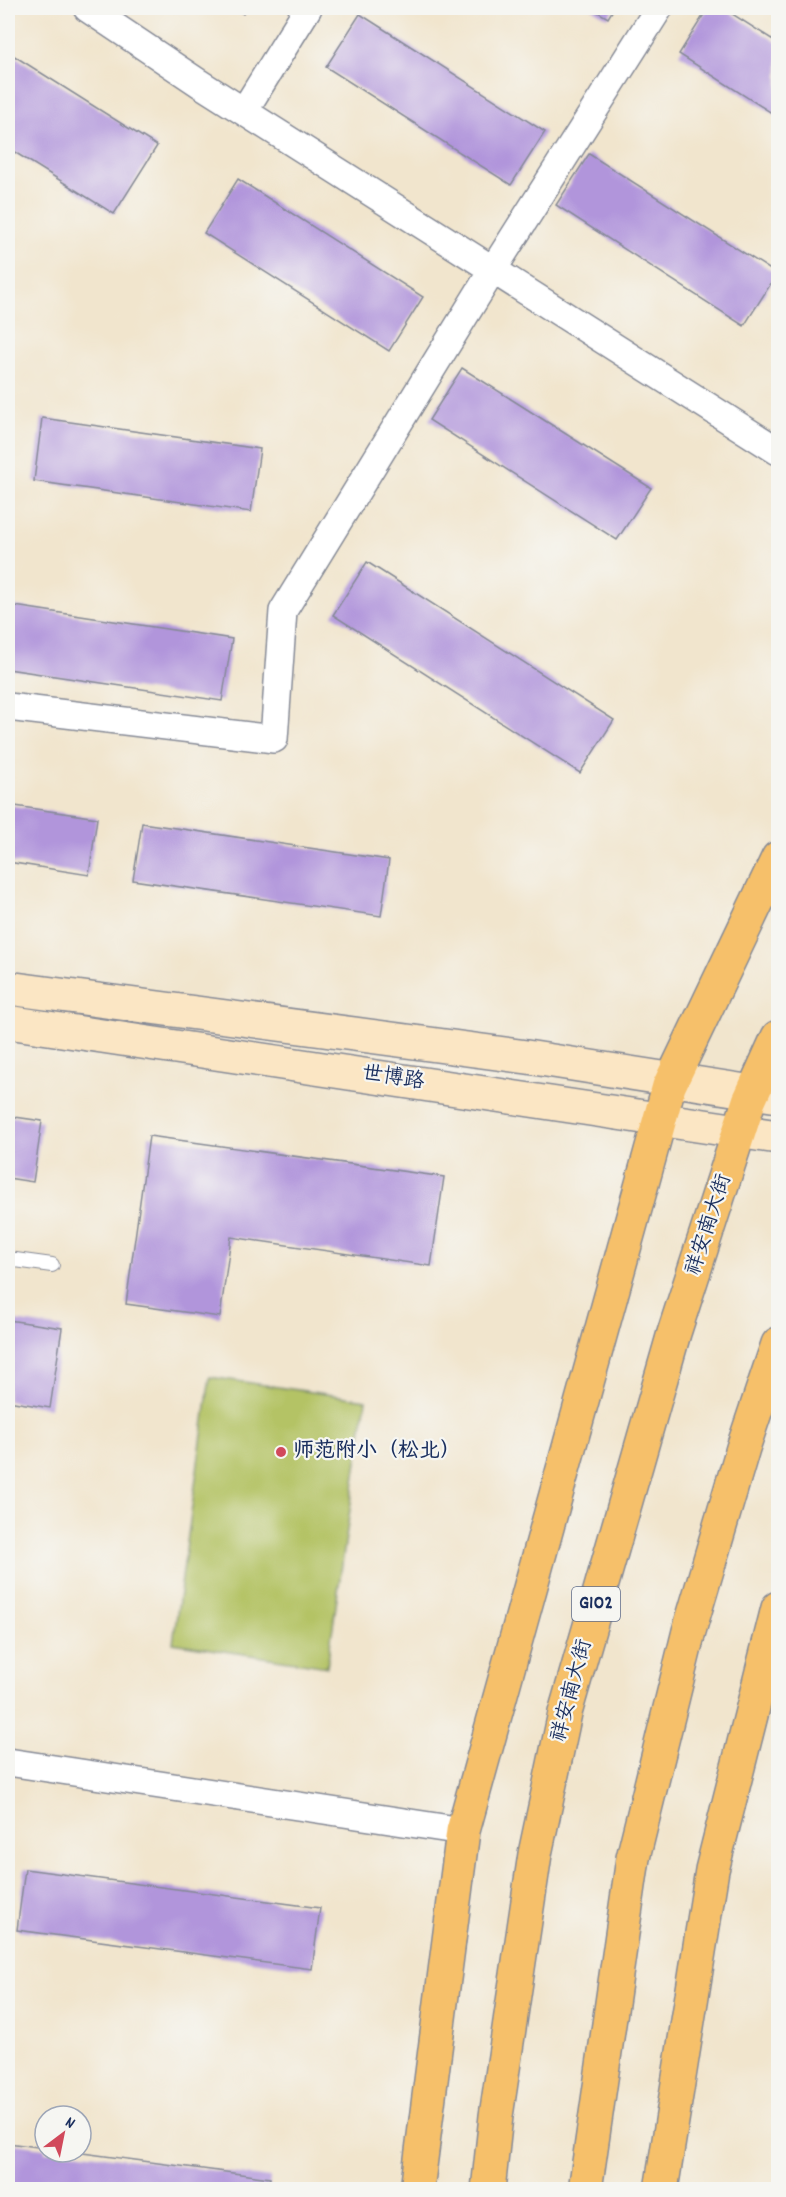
<svg xmlns="http://www.w3.org/2000/svg" width="786" height="2197" viewBox="0 0 786 2197" font-family="Dekko,'LXGW WenKai TC',sans-serif">
<rect width="100%" height="100%" fill="#f6f6f2"/>
<filter id="ink" filterUnits="userSpaceOnUse"><feTurbulence type="fractalNoise" baseFrequency=".0167" numOctaves="2"/><feDisplacementMap in="SourceGraphic" scale="12" xChannelSelector="R" yChannelSelector="G"/><feConvolveMatrix kernelMatrix="1 2 1 2 8 2 1 2 1" color-interpolation-filters="sRGB"/></filter>
<filter id="wash" filterUnits="userSpaceOnUse"><feTurbulence type="fractalNoise" baseFrequency=".008" numOctaves="4" result="noise"/><feDisplacementMap in="SourceGraphic" scale="24" xChannelSelector="R" yChannelSelector="G"/><feGaussianBlur stdDeviation="1.35" result="paint"/><feColorMatrix in="noise" values="0 0 0 0 0 0 0 0 0 0 0 0 0 0 0 0 0 1.4 0 .05"/><feComposite in="paint" operator="in"/></filter>
<g filter="url(#wash)">
<rect width="100%" height="100%" fill="#f1e5cd"/>
<!-- green -->
<path fill="#b4c365" stroke="#687962" stroke-width="1.5" d="M210,1377L366,1400L327,1667L173,1643Z"/>
<g id="blocks">
<!-- building -->
<path fill="#b195db" d="M234,8H247L243,14Z
M591,8H614L608,18Z
M708,8H723L778,43V117L679,54Z
M360,14L545,132L511,185L326,67Z
M8,52L157,146L114,214L8,148Z
M589,154L777,274L744,326L556,205Z
M238,179L423,297L389,351L204,233Z
M462,368L651,488L617,540L429,420Z
M42,418L260,449L251,512L34,481Z
M367,562L614,720L580,773L333,615Z
M8,605L232,639L222,701L8,669Z
M8,805L97,818L89,875L8,862Z
M142,823L389,860L381,916L133,880Z
M8,1116L42,1121L33,1182L8,1178Z
M149,1136L444,1177L431,1266L231,1237L220,1317L126,1304Z
M8,1320L62,1328L50,1408L8,1401Z
M25,1869L320,1908L312,1969L17,1930Z
M8,2143L45,2148V2152H75L270,2178L269,2190H8Z"/>
</g>
</g>
<g filter="url(#ink)">
<use href="#blocks" fill-opacity="0" stroke="#868a96" stroke-width="1.5"/>
<g fill="none" stroke-linecap="round" stroke-linejoin="round">
<!-- lane casing -->
<g stroke="#868a96" stroke-width="16">
<path id="lane" d="M8,1259L52,1265"/>
</g>
<!-- street casing -->
<g stroke="#868a96" stroke-width="30">
<path id="street" d="M87,8L199,83L778,451
M244,111L308,8
M8,707L274,739L283,611L494,268L659,8
M8,1762L463,1831"/>
</g>
<!-- secondary casing -->
<g stroke="#868a96" stroke-width="36">
<path id="secondary" d="M8,988L527,1057L778,1096
M8,1022L778,1137"/>
</g>
<!-- highway casing -->
<g stroke="#868a96" stroke-width="36">
<path id="highway" d="M417,2190L463,1831L669,1086L778,858
M488,2190L496,2116L535,1854L565,1713L674,1333L749,1101L778,1037
M585,2190L633,1858L689,1631L743,1448L778,1344
M661,2190L712,1870L778,1608"/>
</g>
<!-- lane -->
<use href="#lane" stroke="#fff" stroke-width="14"/>
<!-- street -->
<use href="#street" stroke="#fff" stroke-width="27"/>
<!-- secondary -->
<use href="#secondary" stroke="#fbe6c4" stroke-width="33"/>
<!-- highway -->
<use href="#highway" stroke="#f6c06b" stroke-width="33"/>
</g>
</g>
<!-- markers -->
<circle fill="#d1495b" stroke="#f6f6f2" stroke-width="2" cx="281" cy="1452" r="6"/>
<g text-anchor="middle" dominant-baseline="central" stroke-width="4.5" stroke-linejoin="round" paint-order="stroke">
<!-- shield labels -->
<rect fill="#f6f6f2" stroke="#5d6b8a" stroke-width="1.5" x="572" y="1587" width="48" height="34" rx="4.5"/>
<g font-size="20" font-weight="bold" fill="#1b2f5e">
<text x="596" y="1604">G102</text>
</g>
<!-- street labels -->
<g font-size="21" fill="#1b2f5e" stroke="#f6f6f2">
<text transform="translate(393 1079) rotate(9)">世博路</text>
<text transform="translate(710 1225) rotate(-72)">祥安南大街</text>
<text transform="translate(573 1691) rotate(-75)">祥安南大街</text>
</g>
<!-- poi labels -->
<g font-size="21" font-weight="bold" fill="#1b2f5e" stroke="#f6f6f2" text-anchor="start">
<text x="293" y="1452">师范附小（松北）</text>
</g>
</g>
<!-- margin -->
<rect width="786" height="2197" fill="none" stroke="#f6f6f2" stroke-width="30"/>
<!-- north arrow -->
<g transform="translate(63 2134) rotate(32)"><circle r="28" fill="#f6f6f2" stroke="#9ea6b7" stroke-width="1.5"/>
<path d="M0-4.5L10 22L0 15L-10 22Z" fill="#d1495b"/>
<text y="-9" font-size="16" font-weight="bold" text-anchor="middle" fill="#1b2f5e">N</text>
</g>
</svg>
